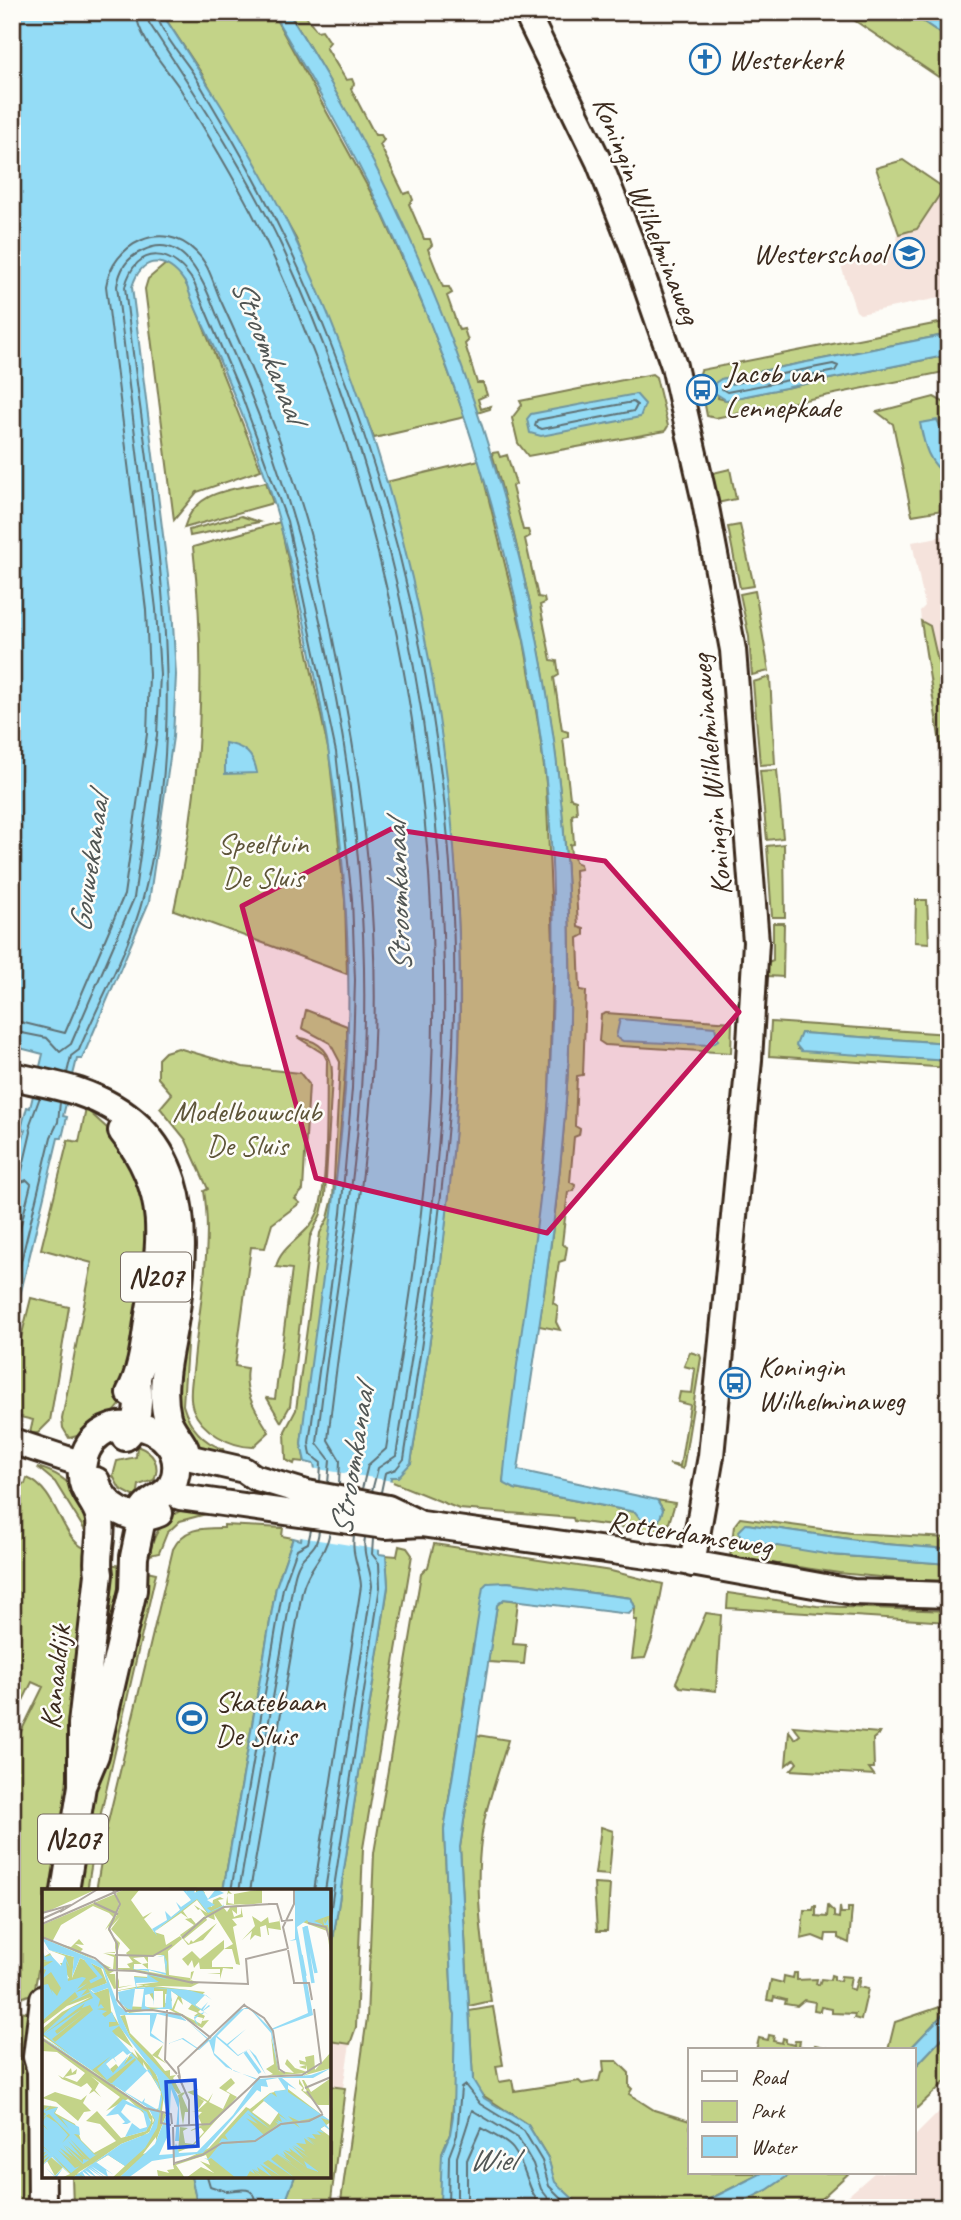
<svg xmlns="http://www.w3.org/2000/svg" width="961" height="2220" viewBox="0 0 961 2220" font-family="Caveat,sans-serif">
<rect width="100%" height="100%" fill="#fdfcf7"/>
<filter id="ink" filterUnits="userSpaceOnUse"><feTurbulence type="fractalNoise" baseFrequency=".0143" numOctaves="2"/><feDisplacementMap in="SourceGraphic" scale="14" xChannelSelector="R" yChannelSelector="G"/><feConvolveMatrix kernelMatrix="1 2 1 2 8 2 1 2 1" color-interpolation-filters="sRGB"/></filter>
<g filter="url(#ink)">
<!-- built -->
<path fill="#f5e3dc" d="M949,181V296L860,314L856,311L839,260L900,247L896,235L917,229Z
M949,535V710L930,626L921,621L920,611L925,606L912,542Z
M329,2041L350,2044L343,2088L329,2086Z
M949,2102V2208H834L874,2173H914V2137Z"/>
<!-- green -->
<path fill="#c3d388" stroke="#7f7e53" stroke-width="2" d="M161,12H272L382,213L429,319L465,417L374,438L296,239L202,74Z
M288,12H303L317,31L322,30L330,42L326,47L346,80L352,79L354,84L351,89L375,135H381L384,140L380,145L404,194L410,192L413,200L409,204L424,239H430L432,245L428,249L443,287H449L452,293L447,296L459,330L464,329L468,341L465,344L477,383H483L487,395L478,399L481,409L491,406L490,409L477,413C427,273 368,138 288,12Z
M842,12H909L949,39V84Z
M903,160L944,188L917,229L899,234L876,168Z
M167,263L179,272L187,286L261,470L197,492L174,520L145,289L148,279Z
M949,321V334L721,379L718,398L726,400L949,355V371L715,418L707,416L702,389L706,388L703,377H699L701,370Z
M652,374L656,377L668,426L665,431L528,456L518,443L512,418L522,405L520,401Z
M934,397L947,404L949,442L946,433L940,472L949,476V509L912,515L893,424L877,412Z
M498,452L500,457L507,455L516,484L512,487L523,530H528L530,536L525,539L538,597L544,598L545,603L540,605L551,660L557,661L559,675L554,678L562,730L568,732V737L563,738L570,798L576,800L577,813L572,815L574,844L570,845L571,854L574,855L575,862L580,864L581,869L575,870L578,927L584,929V935L578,938L580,990L586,991L583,1075L577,1076L575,1126L580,1129L579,1135L574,1137L570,1182L575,1185L574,1191L568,1192L562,1244L567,1247L565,1260L559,1262L553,1303L558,1306L556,1322L560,1330L539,1326C555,1224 568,1120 570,1016C574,826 545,636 492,453Z
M479,460L524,641L539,728L546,783L553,942L549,1097L536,1249L503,1482L515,1489L635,1512L658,1522L663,1509L657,1500L675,1503L666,1533L574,1521L573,1518L459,1509L390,1481L391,1476L411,1463C430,1342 450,1217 457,1095C470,888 441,682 386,482Z
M730,469L736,499L717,503L713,473Z
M266,482L273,503L184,528C195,489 233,490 266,482Z
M241,516L259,522L190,536L189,530Z
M280,522L329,753L345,900L347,974L174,910C202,789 207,670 193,547Z
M740,525L754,586L740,588L728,527Z
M755,591L769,671L752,675L749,637L740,594Z
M921,621L930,626L949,710V768L944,769Z
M770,677L775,764L760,765L753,682Z
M777,770L783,838L767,840L760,771Z
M784,844L785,917H772L767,846Z
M916,900H927L929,943L915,942Z
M773,923H784L783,977L768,976V962L773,960Z
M306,1010L347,1026V1046L334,1212L301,1444L305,1462L295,1461L294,1464L286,1460L285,1431L296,1410L320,1233L328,1218L333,1198L340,1062L330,1043L302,1028Z
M606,1013L732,1022L731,1053L605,1045L599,1041L601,1015Z
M771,1022L949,1034V1043L801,1033L798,1049L949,1061V1068L769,1056Z
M297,1037C321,1041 333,1053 332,1077L325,1196L321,1214L310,1237L290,1406L281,1422L267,1398L275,1399L292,1269L276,1267C281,1244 309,1236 318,1212C329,1182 326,1097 327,1060L324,1054Z
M178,1048L243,1067L300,1073L309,1084L303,1190L295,1199L300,1203L272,1224L265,1248L251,1247L235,1366L247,1368C243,1393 256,1411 269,1432L253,1447C231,1447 201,1431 193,1409C188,1396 193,1376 194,1361C199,1305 213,1247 204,1191L208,1189L186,1140L160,1108L172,1094L158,1078V1059L165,1052Z
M86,1109L118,1138L140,1174L151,1235L120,1405C108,1421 88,1435 69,1438L63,1428L62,1419L92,1263L41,1249L68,1140L79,1142Z
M31,1298L69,1307L50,1421L38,1433H30L33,1420L12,1415V1374Z
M186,1300L190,1301L183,1405C189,1425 202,1442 223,1449L226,1457L203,1453L194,1444L174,1410Z
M690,1352L700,1355L701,1358L683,1469L669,1464L680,1466L690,1405L678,1402L680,1392L692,1393L695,1369L684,1366Z
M137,1446C153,1452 161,1464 154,1480L139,1485L137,1498L120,1489L113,1476L117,1461L136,1457Z
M37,1467C75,1477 85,1501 89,1537L55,1482Z
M27,1478C60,1491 60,1544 90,1550L60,1845L52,1891H44V1937L34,1993L21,1998L12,1997V1750L43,1687L32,1682L12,1723V1482L25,1484Z
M187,1508L210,1513L180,1521L167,1533L159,1553L150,1555C153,1532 165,1516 187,1508Z
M740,1518L851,1533L949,1538V1549L884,1544L746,1524L832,1555L949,1564V1584L839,1573L730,1557L734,1526Z
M224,1525L283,1528L282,1536L293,1538L276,1587L223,1891H96L107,1826L173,1549C184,1527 202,1528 224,1528Z
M434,1544L611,1571L663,1584L653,1636L645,1658L632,1659L637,1620H634L635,1607L631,1598L507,1582L473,1645L444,1830L452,2005L455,2014L454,2096L450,2134L442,2153V2208H340L367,2018L374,1853L421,1574L428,1567Z
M399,1546L407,1548L412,1555L363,1848L356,2027L350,2044L329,2041V1965L388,1587L386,1555L397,1556Z
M110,1564L127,1567L93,1729Z
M147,1571L156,1573L98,1826L87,1891H73L84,1825Z
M728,1593L817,1606L949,1611V1622L727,1608Z
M504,1599L518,1601L513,1644L526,1645L524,1664L488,1662L497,1605Z
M706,1613L721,1615L716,1691L680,1687L676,1682Z
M793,1726L880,1733L873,1739L874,1768H869L874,1775L791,1770L797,1763L794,1759L786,1765L789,1731L795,1739L800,1735Z
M477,1735L508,1740C502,1761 495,1781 489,1802C470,1864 481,1938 491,2001L469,2006L460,1847Z
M601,1827L613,1831L609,1875L595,1874Z
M594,1884L610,1885L607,1931H597Z
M814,1906H816V1916L827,1917L828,1906L834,1912V1917L839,1918L840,1907L841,1913H848V1908H852L849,1943L838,1938V1934H826L825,1941L813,1936L801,1939L804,1910H813Z
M794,1973H797V1980L817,1979L816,1984L819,1985L821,1979L830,1980L831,1975L834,1976V1980L840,1981L841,1976L851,1977L849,1988L854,1990L858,1977H860L858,1987L868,1989L861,2020L854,2018L855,2014L832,2013V2009L821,2007L820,2011L814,2010L815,2002L804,2000L797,2006L785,2004L786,2000L774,1997L773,2001L767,2000L771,1980L783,1983L784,1976L793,1978Z
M949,2004V2008L909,2050H888L895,2022Z
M493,2007L503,2065L496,2066L499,2082L512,2080L514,2091L579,2081L582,2084L599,2081L601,2073L604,2072L603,2061H617L629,2073V2086L632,2089L629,2094L654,2110L690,2121V2173H762L692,2208H583L554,2182L548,2158L528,2125L478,2092L473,2080L469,2011Z
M12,2010L26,2012L32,2020L33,2208H12Z
M949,2031V2078L914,2111V2068Z
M769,2035L774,2036L773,2041L782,2043L783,2038L786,2039V2043L794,2045L795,2041H800L799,2046L813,2049L815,2045L836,2050H756L759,2038L768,2040Z
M329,2086L345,2088L330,2208H283L295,2176H329Z
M792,2173H849L811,2208H731L767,2190Z
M72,2176H191L196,2198L215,2203V2208H73Z"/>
<!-- water -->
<path fill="#94dcf6" stroke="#7095a0" stroke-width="2" d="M12,12H161C209,86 259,161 296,241C419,505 473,803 457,1093C451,1216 430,1341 411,1463L398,1477H391L379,1549V1554L386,1555L388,1586L329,1966V1891H223L276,1587L293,1538L301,1540L315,1469L314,1464L305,1462L301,1444C314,1326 336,1209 345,1090C359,901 329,707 280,524C265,468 241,411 218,357C208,333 195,311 187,286C172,259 143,250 132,287L172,607L176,675L173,737L149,902L82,1059H77L63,1116L67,1117L62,1138H58L12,1329V1182L25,1130L21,1129L27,1107L30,1108L43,1054L12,1046Z
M272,12H288C477,311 577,663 570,1017C567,1169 539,1320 518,1470L657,1500L663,1510L658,1523L643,1522L635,1512L515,1489L503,1483C514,1353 543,1225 549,1094C554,990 557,883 546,780C524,585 466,391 383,214C350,145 311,78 272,12Z
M909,12H949V39Z
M949,334V355L726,400L715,393V383L721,379Z
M636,394L645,404L640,417L541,436L530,433L527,419L531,414Z
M937,420L949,442V476C928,465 924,444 920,423Z
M225,743C244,746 254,754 257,773L225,774Z
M620,1019L715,1027L718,1040L710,1045L623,1041L616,1037Z
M801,1033L949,1043V1061L801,1051L796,1045Z
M746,1524L884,1544L949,1549V1564L832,1555L741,1540L739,1531Z
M507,1582L631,1598L635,1607L629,1614L504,1599L497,1605L460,1847L473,2080L484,2098L528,2125L548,2158L555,2182L583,2208H442L440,2202L442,2153L450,2134L453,2116L455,2014L452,2005L444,1830L483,1587L487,1583Z
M949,2008V2031L914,2068V2050H909Z
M762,2173H792L767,2190L731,2208H692Z
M191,2176H295L283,2208H240L239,2203L235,2208H215V2203L196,2199Z"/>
<!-- pier -->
<path fill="#fdfcf7" d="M311,1468L393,1481L381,1550L300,1537Z"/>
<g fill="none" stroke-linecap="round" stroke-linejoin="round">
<!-- shore -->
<path stroke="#5f7174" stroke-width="2" d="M136,12C138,39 166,67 181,90C200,122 220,154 238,187C269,242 293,300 316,359C406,592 443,841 431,1090C426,1208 405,1332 386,1449L368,1465L362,1489
M147,12L149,23C197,96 246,170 283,249C403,512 456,803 442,1091C436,1211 415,1337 396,1456L378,1468L372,1491
M156,12C161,34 183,57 195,76C207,96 218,116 230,135C270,204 303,273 332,347C424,579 469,848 450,1098C441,1219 423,1340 404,1459L396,1469L385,1473L381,1492
M833,364L838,366L835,371L727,392L722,389L725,385Z
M633,402L637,405L634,411L542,429L535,426L537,420Z
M12,1020L65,1033L124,895L147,734L149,675L146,610L106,286C113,244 162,218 196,252C209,264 213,283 220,299C252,368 282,439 304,512C318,557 326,605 335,650C365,795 383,944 371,1092C362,1209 340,1324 328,1440L340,1460L339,1485
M12,1031L47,1038L60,1052L71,1044L134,898L157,735L160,675L156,609L117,286C120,270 126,258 142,251C191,226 209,300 224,332C325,552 378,848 361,1090C353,1208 329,1325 317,1443L330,1460L328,1483
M67,1073L71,1056L79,1050C98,1004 131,945 143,898C196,695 147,490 125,287C136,242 175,249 194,283L241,394L287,521L336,752L352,899L355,980L352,1089L341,1213L309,1443L311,1455L321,1463L320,1481
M12,1176L22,1171L31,1132L30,1124L40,1097
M12,1185L27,1180L31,1184L12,1261
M12,1299L51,1137L58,1122L60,1102
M231,1891L283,1588L297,1549L308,1543L311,1530
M239,1891L292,1590C294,1579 296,1564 305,1556C314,1547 317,1545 319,1531
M250,1891L302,1592C308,1566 325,1558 330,1532
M314,1891L361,1586C360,1567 351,1556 354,1536
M325,1891L372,1586C371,1568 362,1556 365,1537
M329,1920L380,1587L379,1563L372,1554L373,1539
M207,2176L210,2186C214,2187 223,2191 227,2191C243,2190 255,2183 256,2208
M448,2208L449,2156L457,2135L461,2088L465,2085L480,2104L524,2131L542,2161L549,2186L571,2208
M457,2208V2157L472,2110L518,2138L533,2164L541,2189L556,2208
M467,2208V2160L481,2128C490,2133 507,2141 513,2149C527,2167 527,2190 542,2208"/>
<!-- secondary casing -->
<g stroke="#3b2a1e" stroke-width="30">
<path id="secondary" d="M526,12L599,162L633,248L674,366L705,502L733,650L756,942L749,1060L711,1456L692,1564
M12,1441L82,1464
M187,1457L244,1470L254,1477L307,1493L388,1508L417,1522
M180,1497L385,1526L422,1524L669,1559L853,1592L949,1595"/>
</g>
<!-- primary casing -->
<g stroke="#3b2a1e" stroke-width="32">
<path id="primary" d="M12,1076C34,1081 58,1085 79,1092C186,1129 189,1220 175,1317C170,1349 159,1384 167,1417C170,1429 180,1438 185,1449
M122,1131C171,1192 162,1243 149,1315C145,1341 143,1369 130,1393
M125,1437C140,1425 139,1397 137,1380
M96,1481C103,1507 132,1525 159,1513
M65,1891L82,1786V1724L99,1574C95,1555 104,1534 99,1515C94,1499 80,1490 82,1471C85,1399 193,1420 174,1480C169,1496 152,1497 144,1509L134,1557L133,1590L95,1755L82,1786
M42,2208L41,2071L37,2057L44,1999"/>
</g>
<!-- secondary -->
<use href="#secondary" stroke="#fdfcf7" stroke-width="24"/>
<!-- primary -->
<use href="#primary" stroke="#fdfcf7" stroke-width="26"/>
</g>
</g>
<!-- marked area -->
<path fill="#c2185b" fill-opacity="0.2" stroke="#c2185b" stroke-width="5" stroke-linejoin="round" d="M391,829L605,861L739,1012L547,1233L316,1178L242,906Z"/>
<!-- icons -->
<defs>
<g id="church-ring" transform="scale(1.575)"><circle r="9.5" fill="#fdfcf7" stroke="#1f6fb2" stroke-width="1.5"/><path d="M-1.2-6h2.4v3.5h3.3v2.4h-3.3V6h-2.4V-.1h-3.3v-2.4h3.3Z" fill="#1f6fb2"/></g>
<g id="school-ring" transform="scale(1.575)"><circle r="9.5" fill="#fdfcf7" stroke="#1f6fb2" stroke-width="1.5"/><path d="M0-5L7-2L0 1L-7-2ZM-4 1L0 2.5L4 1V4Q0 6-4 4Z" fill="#1f6fb2"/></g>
<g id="bus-ring" transform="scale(1.575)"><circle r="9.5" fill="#fdfcf7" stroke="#1f6fb2" stroke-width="1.5"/><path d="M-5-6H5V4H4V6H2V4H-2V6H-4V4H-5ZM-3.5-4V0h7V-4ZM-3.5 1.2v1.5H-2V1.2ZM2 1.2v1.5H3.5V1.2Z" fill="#1f6fb2"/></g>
<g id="stadium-ring" transform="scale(1.575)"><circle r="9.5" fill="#fdfcf7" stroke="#1f6fb2" stroke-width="1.5"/><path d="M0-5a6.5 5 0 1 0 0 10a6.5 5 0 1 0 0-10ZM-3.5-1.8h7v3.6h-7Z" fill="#1f6fb2"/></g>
</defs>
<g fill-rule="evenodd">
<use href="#church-ring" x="705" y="59"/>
<use href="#school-ring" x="909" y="253"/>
<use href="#bus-ring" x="702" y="390"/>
<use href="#bus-ring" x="735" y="1383"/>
<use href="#stadium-ring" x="192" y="1718"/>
</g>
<g text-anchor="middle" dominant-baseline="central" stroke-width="5" stroke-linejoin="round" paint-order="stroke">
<!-- shield labels -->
<g fill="#fdfcf7" stroke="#75695f" stroke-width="2">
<rect x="121" y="1252.5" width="70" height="49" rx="5"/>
<rect x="38" y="1814.5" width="70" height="49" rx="5"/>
</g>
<g font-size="28" font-weight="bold" fill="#3b2a1e">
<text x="156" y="1277">N207</text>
<text x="73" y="1839">N207</text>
</g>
<!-- poi labels -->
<g font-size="30" fill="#3b2a1e" stroke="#fdfcf7" text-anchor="start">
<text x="728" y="59">Westerkerk</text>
<text x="886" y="253" text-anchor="end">Westerschool</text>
<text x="725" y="373">Jacob van<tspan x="725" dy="34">Lennepkade</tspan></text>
<text x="758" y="1366">Koningin<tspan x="758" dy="34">Wilhelminaweg</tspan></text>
<text x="215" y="1701">Skatebaan<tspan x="215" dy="34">De Sluis</tspan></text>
</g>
<!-- street labels -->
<g font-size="30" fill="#3b2a1e" stroke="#fdfcf7">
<text transform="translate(647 210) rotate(68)">Koningin Wilhelminaweg</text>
<text transform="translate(711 775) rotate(-95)">Koningin Wilhelminaweg</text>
<text transform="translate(690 1533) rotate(9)">Rotterdamseweg</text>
<text transform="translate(55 1677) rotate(-84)">Kanaaldijk</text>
</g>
<!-- park labels -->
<g font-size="30" fill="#5d5438" stroke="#fdfcf7">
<text x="263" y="843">Speeltuin<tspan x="263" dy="34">De Sluis</tspan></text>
<text x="247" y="1111">Modelbouwclub<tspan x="247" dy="34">De Sluis</tspan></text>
</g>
<!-- water labels -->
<g font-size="32" font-style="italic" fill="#515654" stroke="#fdfcf7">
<text transform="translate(269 350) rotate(68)">Stroomkanaal</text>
<text transform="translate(89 864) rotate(-82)">Gouwekanaal</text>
<text transform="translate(398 897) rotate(-92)">Stroomkanaal</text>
<text transform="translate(352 1461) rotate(-81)">Stroomkanaal</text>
<text x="492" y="2159">Wiel</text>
</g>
</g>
<!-- overview -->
<g transform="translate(42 1889)">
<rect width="289" height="289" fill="#fdfcf7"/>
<path d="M0,0L41,1L55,0L0,25ZM83,0H98L89,11L101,28L110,23L102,30L112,43L150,11L155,10V7L150,10L144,0H151L154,7V0H160L163,4L156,11L170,18L171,11L178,8L182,10L176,11L185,23L189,17L207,15L184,16L186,1L190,5L185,4L186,14L192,15V5L220,0V14L195,17V25L190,21L192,28L199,25V18L201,28L190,30L195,36L191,38L198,76L194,75L190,60H182L170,72V78H191V80L181,79L178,90V85H165L178,84V80H158L157,73L152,79L150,71L146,77L140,70L150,62L158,70L182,51V60L191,55L172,25L173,31L163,27L165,31L142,50L147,55L149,51L151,53L175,34L161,51L146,56L138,46L152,36L143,30L149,29L154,35L163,27L158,20L156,21L152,16L165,24L155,11L141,22L146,29L139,24L112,43L122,46L124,56L138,47L140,50L126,62L127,86L148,89V94L149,83L152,82L149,91L157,94L149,98L94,96L116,93L93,90L92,87L106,88V84L66,79L72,82L67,85H73L74,98L77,89V98L91,96L72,100L58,73L0,49V36L73,5L77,15L73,30L78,17L74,4ZM51,17L67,24L56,35L67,24L71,28L63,41L67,37L66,41L73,51V63L63,64H73L74,59L75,65L78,54L70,46L68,39L78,28L69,40L88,61L84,64L91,73L85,75L88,79H75L76,67H81L61,64L72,68L71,80L38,63L41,60L33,55L42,56L37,50L29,58L10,53L19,36ZM106,66H122L124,86L92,80V75H100L91,69L102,68L106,74L100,75L106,80ZM255,0H289V70L285,42L255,31ZM210,27L219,33L226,28L227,34L238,32L237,28L239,41L226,39L227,46H226L224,36L218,38L219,48L213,46L208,51L210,42L200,51L213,37ZM7,61L32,68L30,89L38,69L59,79L65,94L48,101L52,104L67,99L69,122L91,159L72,145L70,149L84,159L63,175L71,185L68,180L74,175L78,180L90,163L96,169L92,160L113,183L122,205L120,222L124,226L114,252V248L101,265L105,264L77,289H70L83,277L66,266L37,284L43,289H32L37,283L63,267L111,241L110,221L118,219L119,203L101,173L102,181L92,184L85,191L89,195L83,193L85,199L72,197L0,146V140L20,123L49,108L25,117L0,136V69L8,64L23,91L27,89L18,74H24L23,67ZM104,96L163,103L151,114L158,111L153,116L159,120L168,111L156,123L163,127L160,132L167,131L160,139L125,119L130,120L136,107L127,100L130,112L125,113L126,105H123V114L127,115L124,119L87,124L82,117L121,119V102H112V112L103,98L72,102ZM139,108L150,115L146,120L156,124L152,127L161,129L159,135L132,121L136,110L141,116ZM83,126L88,144L110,166L121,156L116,167L125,175L110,166L123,182L128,181V187L134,186L131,189L139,204L144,203L140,207L147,223H143L141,236L136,206L140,204L136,205L88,148L78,127ZM229,147L237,182L252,184L243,175L245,170L253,179L265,183V176L264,180L257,178L264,176L258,175L257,171L264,173L263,168L272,166L273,181L289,163V179L260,187L266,184L225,187L231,185L224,180L232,175ZM0,148L106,220L112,231L107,244L79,255L30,289H19L28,285L21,278L13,287L5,272L9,268L18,276L10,267L30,247L0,276V256L10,263L0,251L12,260L0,246L12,260L0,243L16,256L0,240V238L16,255L0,236V216L16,218L13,224L33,235L39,251L52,264L74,252L58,235L44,232L55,222L79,249L104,242L109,231L86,210L64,222L78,208L49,187L57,194L53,201L59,208L52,202L47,205L50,200L45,194L39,198L20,190L16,186L21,189L29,179L30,184L35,180L34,185L22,188L35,193L43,184L15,163L0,162ZM189,189L193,194L184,202L195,208L151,257L136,263L138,238L146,239L141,242L143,254L151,255L162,243L159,239L147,242L160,236L156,227L160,223L149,222H154L155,208L162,212L155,222L165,213L145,203L156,200L153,204L166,212L171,204L167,213L181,220L188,205L177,199ZM289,189L287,216H276L259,201L261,199L257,195V190L262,199L261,202L265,203L260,191H262L269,203ZM246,200L289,233L278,240L289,248V289H144L159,278L172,284L158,272L168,276L164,266L134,276L143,289L116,287L115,281L127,284L125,281L132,280L131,276L167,259L204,218L208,220L228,204ZM222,212L237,223L228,236L210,223ZM13,203L39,211L45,206L41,214L49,222L42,223L36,232L14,213L0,209Z" fill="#c3d388" fill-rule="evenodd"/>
<path d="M140,0H146L144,4L147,0H153L152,4L160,0L166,10L174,0L182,4L165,11L173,16L165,19L169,22L182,16L181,12L182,17L166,24L155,10L113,42L115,47L110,40L125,31L123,22L129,28L138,21L134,13L139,18L149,11ZM253,0H289V26L272,32L282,36L281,29L283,35L286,30L289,49L286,36H283L267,34L265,31L255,38L271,126L230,141L236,184L229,144L208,120H202L175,147L185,155L204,140L186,156L196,166L207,160L214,167L224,186L207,160L196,167L174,148L172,164L192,182L216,190L269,186L289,179L271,189H240L255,201L246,196V203L289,232L279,229L289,242L282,237L278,240L282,244L275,242L279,246L270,245L274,250L265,248L274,256L264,248L272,256L262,249L264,255L254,254L264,263L251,256L267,269L250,257L262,270L247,259L249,263L242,261L265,279L262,272L277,283L265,279L241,262L244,268L238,264L250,274L237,266L266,288L235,265L229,270L253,289L226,271L221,274L238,287L218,275L230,288L215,278L217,283L211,280L222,289L210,280L213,285L208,282L204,289H194L169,269L166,271L162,269L166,270L178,255L213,253L239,236L251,234L258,239L254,234L267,233L279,227L257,232L246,227L251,232L237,235L221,247L215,251L177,254L180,249L186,251L183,246L206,221L228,240L205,224L216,235L204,229L222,246L236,235L233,232L237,234L235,231L240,233L237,226L246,232L221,211L229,204L235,208L232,202L244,201L236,189L224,191L226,198L219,197V203L215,201L161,264L110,272L86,289H77L113,255L125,224L115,187L77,137L70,142L116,194L120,210L115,239L103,259L83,277L66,266L54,273L72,286L64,281L66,288L49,277L64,289L47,278L61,289L46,279L55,289L43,281L50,289L40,282L44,289L37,285L41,289H30L79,255L107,244L113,231L106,219L0,148L28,165L1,145L29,119L51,109L48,104L27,114L36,108L33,103L0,132L1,96L6,95L11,106L9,100L15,107L19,99L9,83L0,90L4,81L0,79L11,72L0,73L5,72L0,70L1,63L3,68L9,66L0,57L19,77L23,67L28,79L24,72L26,92L40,88L44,89L35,100L46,94V88V94L34,103L45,100L39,107L48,103L46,99L58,110L56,118L59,115L62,119L55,120L65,122L60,125L63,128L70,123L74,133H67V138L77,136L66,99L53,104L48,100L65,94L61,80L38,69L30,88L32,68L7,61L0,49L60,74L76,116L86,124H135L168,151L197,121L207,118L229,140L266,124L254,51L247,52L253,50ZM43,114L40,119L48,116L51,121L13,153L10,150L44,123L15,145L13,142L40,120L2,145ZM115,125L145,132L165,150L157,160L141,149L125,155L140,150L157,161L167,152L172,166L184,178L215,191L191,226L155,263L137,264L134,254L131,265L117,266L127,244L129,200L136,219L133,252H137V210L128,191L88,148L78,126H108V147L123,155L109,144ZM81,162L85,166L90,163L87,167L91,168L82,176L86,167L71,184L64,175L71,169L75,174L72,169ZM69,167L55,180L65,191L93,169L94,171L69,195L50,181ZM107,180L119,204L116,221L102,213L103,209L100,213L83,203ZM122,66L125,73L124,86L107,81L106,85L119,88L127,91L106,86L117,93L94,94L95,99L107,98L146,101L164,106L170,111L163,106L153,116L159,120L166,113L160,122L167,116L168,117L161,122L167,126L162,123L161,125H158L153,130L157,137L153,133L152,128L162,123L129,102L130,120H111L123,118L125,100L112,99V117L111,104L103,106V117L109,120L99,122L102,100H93L90,121L97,122L86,120L78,114L76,103L94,99L92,88L105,89L106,82L91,80V76L92,80H105L124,84L122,67L115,68ZM81,210L105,223L109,234L104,242L83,248L90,234L98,240L105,238L101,222L84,215L79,223L89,233L85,235H80L83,233L76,225L64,227ZM9,216L3,222L16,218L12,224L27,240L19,229L37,238L38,246L32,245L53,266L57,264L48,270L28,250L43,268L26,252L40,269L23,256L41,274V270L46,271L43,268L47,271L41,275L21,256L31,268L18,259L29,271L16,261L33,279L38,277L29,284L11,266L27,285L21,279L14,289L4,279L13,287L21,279L10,268L0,277L8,267L0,272L6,265L0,268L4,263L0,264V257L10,265L0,256V236L6,241L0,234L4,227L15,234L26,246L20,254L28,246L7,225L0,229L4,225L0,222Z" fill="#94dcf6" fill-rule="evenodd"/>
<path fill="none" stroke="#94dcf6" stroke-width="3.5" d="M264,37L274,84M262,38L271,94M259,66L263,87M44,71L58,88L48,93M203,163L218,184"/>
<path fill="none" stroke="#afa8a0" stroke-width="2" d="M71,1L78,15L67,40L75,55V111L84,122L111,121M52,14L76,25M226,15H235L240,32L251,31M18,23L56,0M0,24L29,16M0,30L22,20M161,30L182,18L229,15M266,34L284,38L289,55M0,35L80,0M0,48L53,69L67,81L94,82M140,49L162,29M246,60L241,38L252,15V0M246,61L252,93M73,66L111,67L130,56M93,82L129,89M125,88L151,94M148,93L206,95L204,70L245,60M251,94H267L270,111M202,116L222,129L231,142L237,180L243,184M110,121L140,126L169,149M125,121L123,171L135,185M0,150L103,219L129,225L130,235M136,186L147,211V238M138,189L136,178L203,115M208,198L218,188L260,186L279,174L272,120M263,199L289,188M265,202L280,224M120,223L119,234L129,236M132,237L168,235L208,198M131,238L132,276M133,274L160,266L180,254L213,252L239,235L267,232L281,225"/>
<path fill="#1d4ed8" fill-opacity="0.15" stroke="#1d4ed8" stroke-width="3.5" d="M153,191L156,257L127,259L124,193Z"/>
<rect width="289" height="289" fill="none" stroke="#3b2a1e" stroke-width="3.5"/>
</g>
<!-- margin -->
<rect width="961" height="2220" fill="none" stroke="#fdfcf7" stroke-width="42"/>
<rect x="21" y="21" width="919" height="2178" fill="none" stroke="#3b2a1e" stroke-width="2.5" filter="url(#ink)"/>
<!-- legend -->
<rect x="688" y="2048" width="228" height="126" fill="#fdfcf7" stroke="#afa8a0" stroke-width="2"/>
<rect x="702" y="2071" width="35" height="10" fill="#fdfcf7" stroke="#afa8a0" stroke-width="2"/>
<text x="751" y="2084" font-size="21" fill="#3b2a1e">Road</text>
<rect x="702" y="2101" width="35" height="21" fill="#c3d388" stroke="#afa8a0" stroke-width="2"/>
<text x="751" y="2118" font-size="21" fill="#3b2a1e">Park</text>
<rect x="702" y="2136" width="35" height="21" fill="#94dcf6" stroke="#afa8a0" stroke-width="2"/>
<text x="751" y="2154" font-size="21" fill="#3b2a1e">Water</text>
</svg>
